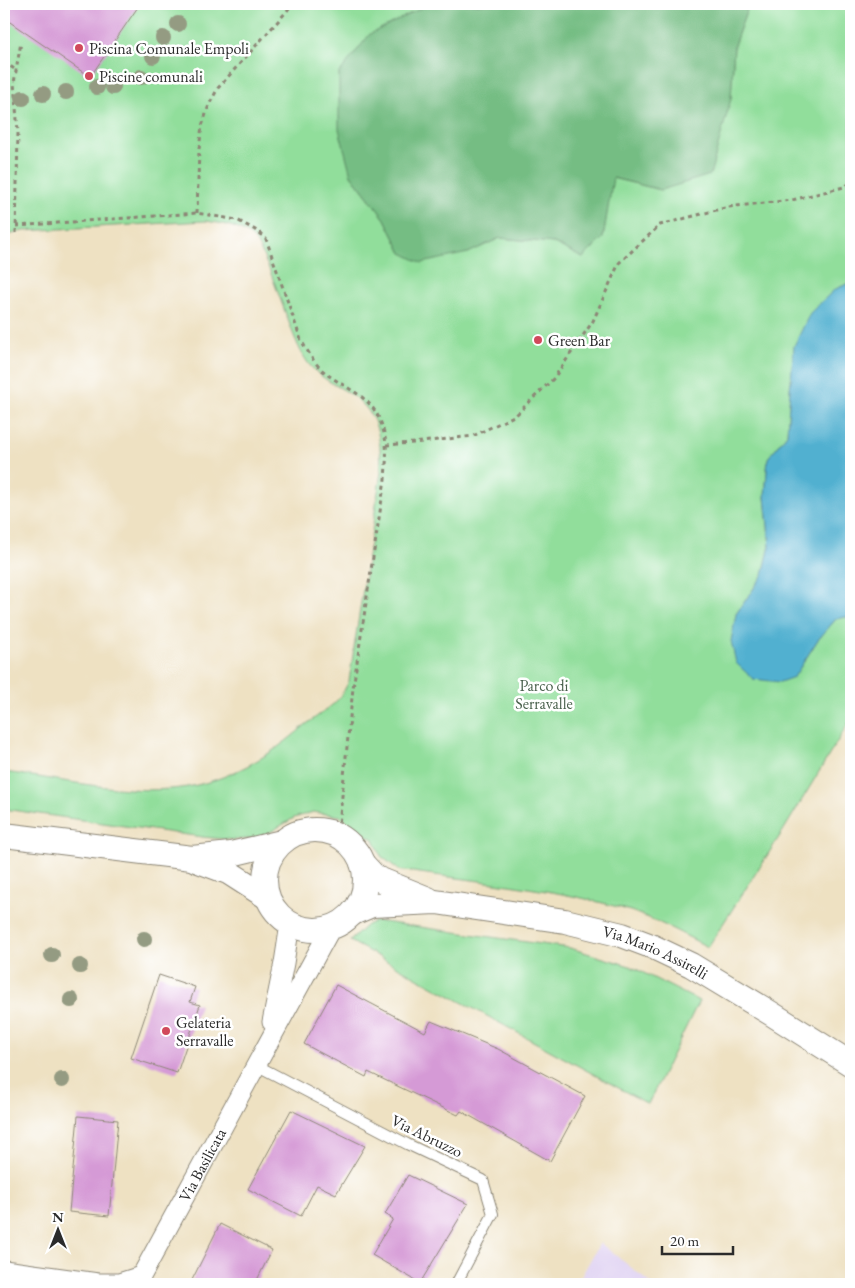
<svg xmlns="http://www.w3.org/2000/svg" width="855" height="1288" viewBox="0 0 855 1288" font-family="'EB Garamond',serif">
<rect width="100%" height="100%" fill="#fff"/>
<filter id="ink" filterUnits="userSpaceOnUse"><feTurbulence type="fractalNoise" baseFrequency=".02" numOctaves="2"/><feDisplacementMap in="SourceGraphic" scale="10" xChannelSelector="R" yChannelSelector="G"/><feConvolveMatrix kernelMatrix="1 2 1 2 8 2 1 2 1" color-interpolation-filters="sRGB"/></filter>
<filter id="wash" filterUnits="userSpaceOnUse"><feTurbulence type="fractalNoise" baseFrequency=".0096" numOctaves="4" result="noise"/><feDisplacementMap in="SourceGraphic" scale="20" xChannelSelector="R" yChannelSelector="G"/><feGaussianBlur stdDeviation="1.12" result="paint"/><feColorMatrix in="noise" values="0 0 0 0 0 0 0 0 0 0 0 0 0 0 0 0 0 1.4 0 .05"/><feComposite in="paint" operator="in"/></filter>
<g filter="url(#wash)">
<rect width="100%" height="100%" fill="#eee1c2"/>
<!-- built -->
<path fill="#e1d4f3" d="M600,1243L652,1284H577Z"/>
<!-- green -->
<path fill="#91de9b" stroke="#5e8463" d="M4,4H429L419,10L339,73L351,175L385,219L402,253H468L500,238L554,243L583,258L603,238L612,178L661,190L731,99L734,45L749,4H851V282L834,290L794,346L790,390L787,434L768,458L765,497L770,546L763,575L736,614L794,677L817,641L836,619L851,616V719L783,831L708,947C680,933 652,917 621,908C549,887 472,881 399,870L381,856L374,839L363,835L340,816L313,812L294,818L260,838L233,840L202,837L4,809V772C60,779 124,795 181,788C226,782 271,756 304,726C314,718 332,707 339,698C343,693 346,687 349,681L381,472C380,435 380,411 344,390C331,383 317,375 308,363C298,349 293,333 287,317C279,296 272,274 262,253C260,249 257,243 254,239C242,227 221,223 205,221L23,231L8,235L4,239Z
M376,921L570,948L630,966L699,1001L648,1104L350,941L367,925Z"/>
<!-- forest -->
<path fill="#74bd83" stroke="#507457" d="M429,4H749L734,45L731,99L710,175L661,190L613,178L603,238L583,258L554,243L500,238L468,253L422,263L402,253L385,219L351,175L339,129V73L370,34Z"/>
<!-- water -->
<path fill="#51b0d0" stroke="#3e6e7e" d="M851,282V616L836,619L817,641L794,677L780,682L753,679L736,663L731,641L736,614L763,575L770,546L765,497L768,458L787,434L790,390L794,346L810,313L834,290Z"/>
<g id="blocks">
<!-- building -->
<path fill="#d59ad6" d="M4,4H140L90,77L4,18Z
M159,975L195,987L190,1002L200,1005L177,1073L131,1058Z
M336,985L425,1032L431,1021L498,1049L585,1096L550,1161L461,1111L458,1115L368,1072L366,1077L304,1044Z
M291,1110L365,1146L336,1194L317,1185L301,1216L248,1189Z
M78,1116L118,1120L109,1216L69,1212Z
M408,1175L468,1204L420,1283L372,1255L393,1219L385,1214Z
M220,1224L272,1250L255,1284H190Z"/>
</g>
</g>
<g filter="url(#ink)">
<use href="#blocks" fill-opacity="0" stroke="#8c8676" stroke-width="1"/>
<g fill="none" stroke-linecap="round" stroke-linejoin="round">
<!-- service casing -->
<g stroke="#8c8676" stroke-width="12">
<path id="service" d="M256,1065L407,1144L483,1180L493,1214L456,1284"/>
</g>
<!-- minor casing -->
<g stroke="#8c8676" stroke-width="21">
<g id="minor">
<path d="M272,1022L284,963L290,924"/>
<path d="M4,1270L98,1283H119L141,1276"/>
<path id="s1" d="M137,1284L331,928"/>
</g>
</g>
<!-- tertiary casing -->
<g stroke="#8c8676" stroke-width="26">
<g id="tertiary">
<circle cx="315" cy="880" r="50"/>
<path d="M4,835L192,858L231,854L282,842"/>
<path d="M196,860L228,872L267,897"/>
<path d="M362,863L376,878L428,899"/>
<path id="s2" d="M353,913L372,905L436,902L565,921L622,935L651,946L691,965L772,1014L851,1064"/>
</g>
</g>
<!-- path -->
<path stroke="#8c8676" stroke-width="3" stroke-dasharray="4 4" stroke-linecap="butt" d="M4,62L16,70
M197,213L199,149L202,126L209,105L218,88L287,11L292,4
M16,226L197,213L237,220L259,232L266,239L301,340C307,350 313,361 321,369C346,392 375,393 384,433C388,448 386,464 385,479L353,688L338,835
M16,233L18,132L14,83L21,42
M386,445L413,443L473,436L516,415L554,378L593,321L619,263L660,225L728,207L792,200L844,187L851,183"/>
<!-- service -->
<use href="#service" stroke="#fff" stroke-width="10"/>
<!-- minor -->
<use href="#minor" stroke="#fff" stroke-width="19"/>
<!-- tertiary -->
<use href="#tertiary" stroke="#fff" stroke-width="24"/>
</g>
<!-- trees -->
<g fill="#949b82">
<circle cx="178" cy="24" r="8"/>
<circle cx="163" cy="38" r="8"/>
<circle cx="153" cy="56" r="8"/>
<circle cx="141" cy="77" r="8"/>
<circle cx="97" cy="87" r="8"/>
<circle cx="113" cy="87" r="8"/>
<circle cx="66" cy="92" r="8"/>
<circle cx="43" cy="94" r="8"/>
<circle cx="23" cy="98" r="8"/>
<circle cx="144" cy="939" r="8"/>
<circle cx="52" cy="955" r="8"/>
<circle cx="80" cy="966" r="8"/>
<circle cx="71" cy="1000" r="8"/>
<circle cx="62" cy="1080" r="8"/>
</g>
</g>
<!-- markers -->
<g fill="#d1495b" stroke="#fff" stroke-width="2">
<circle cx="79" cy="48" r="5"/>
<circle cx="89" cy="76" r="5"/>
<circle cx="538" cy="340" r="5"/>
<circle cx="166" cy="1031" r="5"/>
</g>
<g text-anchor="middle" dominant-baseline="central" stroke-width="5" stroke-linejoin="round" paint-order="stroke">
<!-- poi labels -->
<g font-size="16" fill="#2b2b2b" stroke="#fff" text-anchor="start">
<text x="89" y="48">Piscina Comunale Empoli</text>
<text x="99" y="76">Piscine comunali</text>
<text x="548" y="340">Green Bar</text>
<text x="176" y="1022">Gelateria<tspan x="176" dy="18">Serravalle</tspan></text>
</g>
<!-- park labels -->
<g font-size="16" fill="#4a614d" stroke="#fff">
<text x="544" y="685">Parco di<tspan x="544" dy="18">Serravalle</tspan></text>
</g>
<!-- street labels -->
<g font-size="16" fill="#2b2b2b" stroke="#fff">
<text stroke="none"><textPath href="#s2" startOffset="311">Via Mario Assirelli</textPath></text>
<text transform="translate(427 1136) rotate(26)">Via Abruzzo</text>
<text stroke="none"><textPath href="#s1" startOffset="136">Via Basilicata</textPath></text>
</g>
</g>
<!-- margin -->
<rect width="855" height="1288" fill="none" stroke="#fff" stroke-width="20"/>
<!-- north arrow -->
<g transform="translate(58 1230)" stroke="#ffffff" stroke-width="4" paint-order="stroke">
<path d="M0-4L9 19L0 12L-9 19Z" fill="#2b2b2b"/>
<text y="-8" font-size="14" font-weight="bold" text-anchor="middle" fill="#2b2b2b">N</text>
</g>
<!-- scale -->
<path d="M662 1246v8h71v-8" fill="none" stroke="#2b2b2b" stroke-width="2.5"/>
<text x="670" y="1246" font-size="15" fill="#2b2b2b" stroke="#ffffff" stroke-width="4" paint-order="stroke">20 m</text>
</svg>
